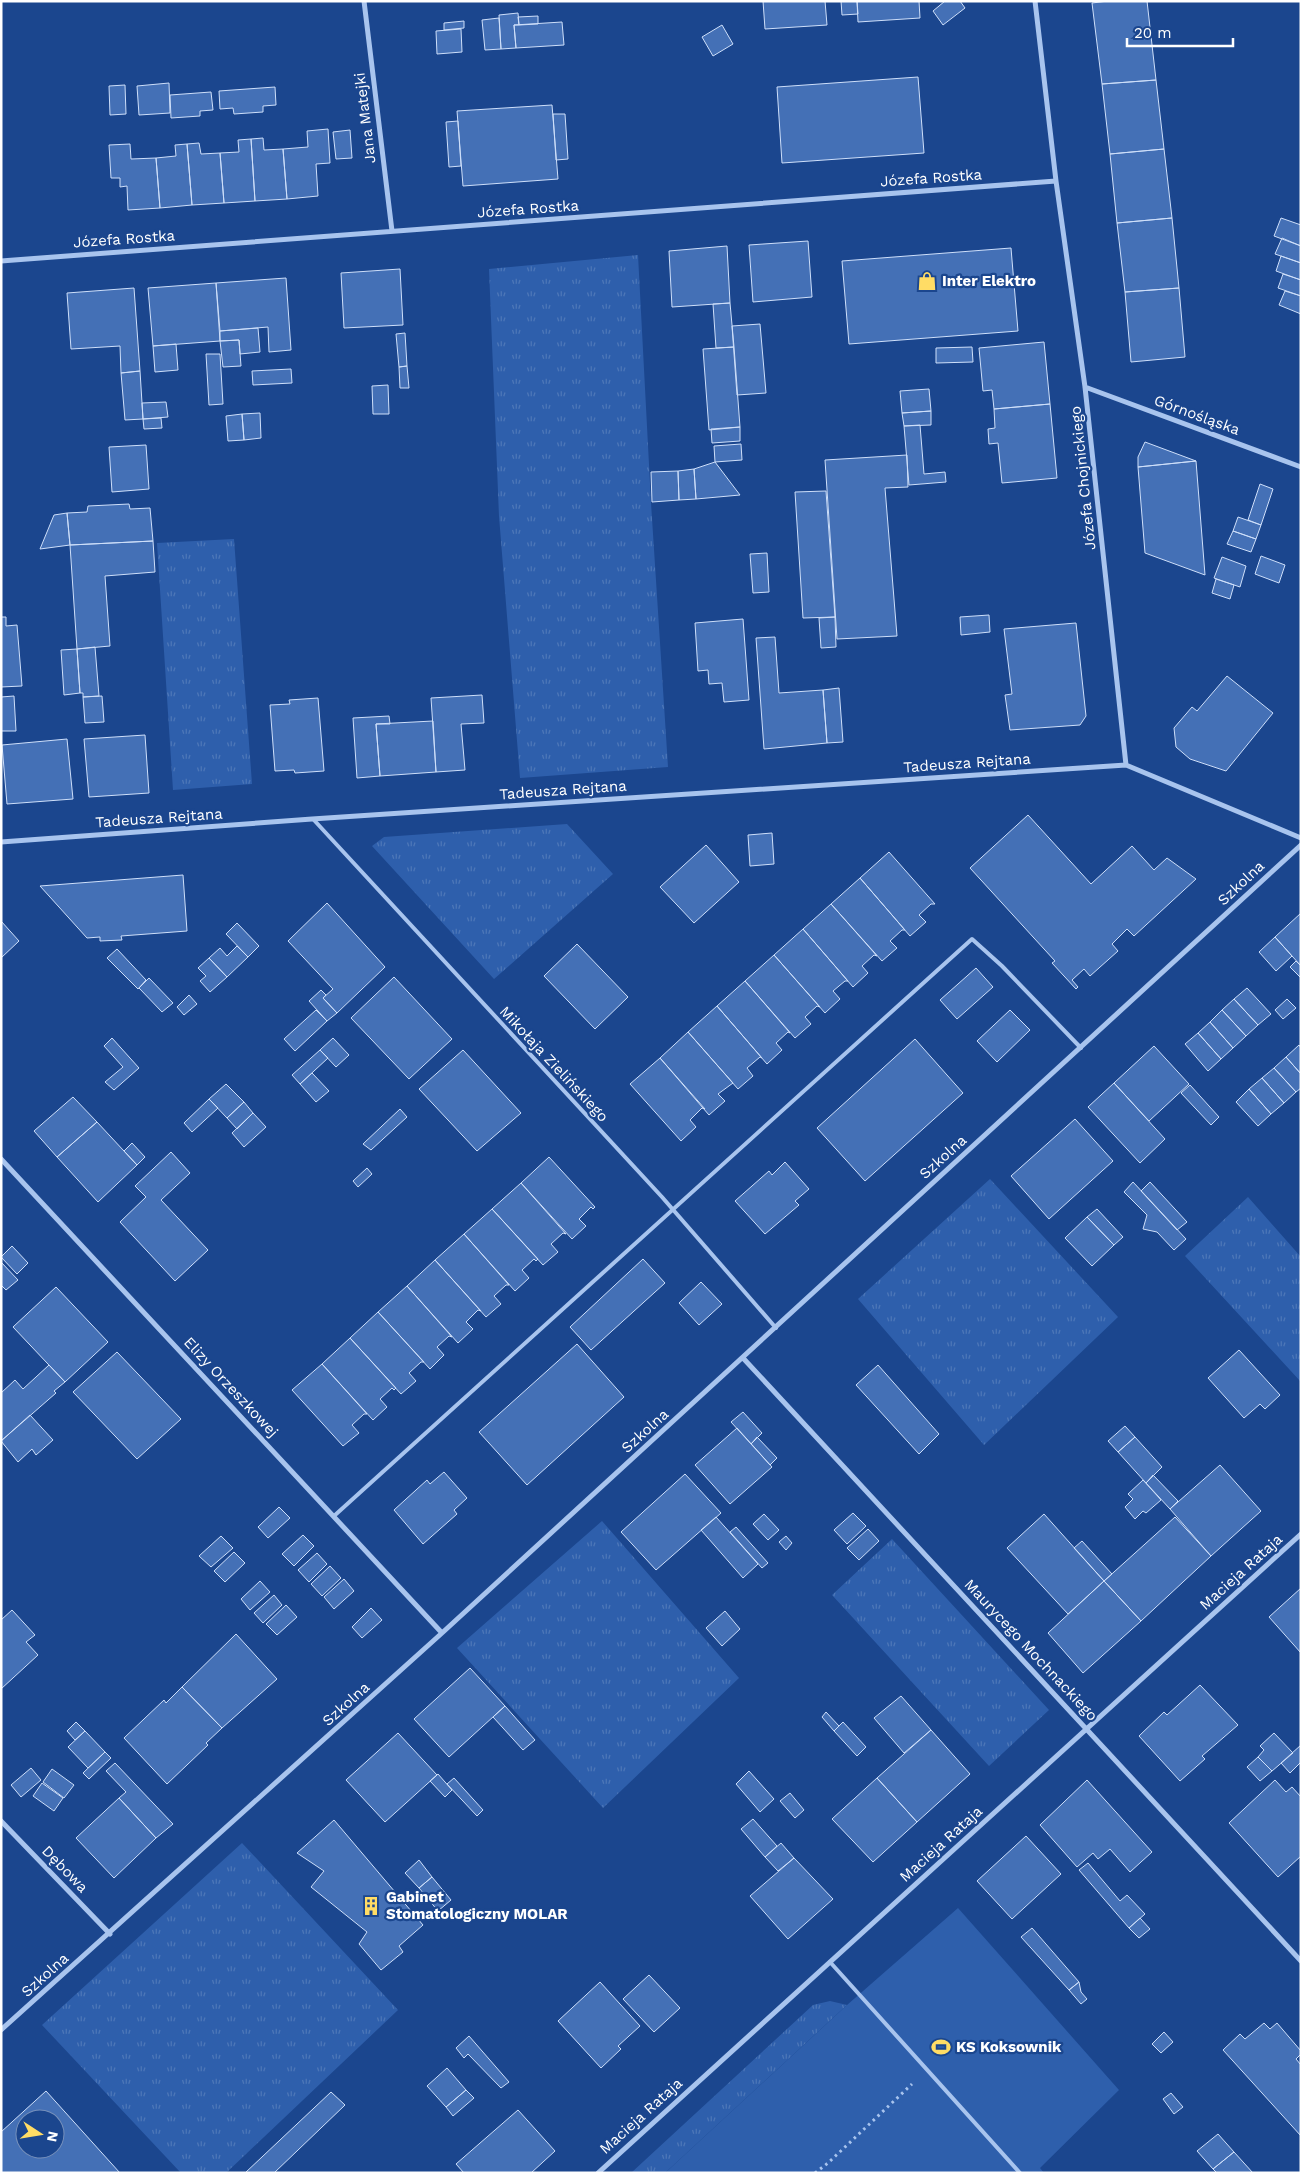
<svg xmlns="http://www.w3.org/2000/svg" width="1302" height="2174" viewBox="0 0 1302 2174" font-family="'Work Sans',sans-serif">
<defs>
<pattern id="grass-tufts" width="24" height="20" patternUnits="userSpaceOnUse" patternTransform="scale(1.25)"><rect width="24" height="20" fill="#2e5fac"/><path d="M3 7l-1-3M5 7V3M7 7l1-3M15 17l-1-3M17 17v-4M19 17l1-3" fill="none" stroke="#4d77b8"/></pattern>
</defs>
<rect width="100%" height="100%" fill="#1b468e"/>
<!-- grass -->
<path fill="url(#grass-tufts)" d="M638,255L651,503L668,767L520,778L499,516L489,269Z
M234,539L252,784L173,790L157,543Z
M567,824L613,874L494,979L372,846L384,837Z
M990,1179L1118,1317L984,1445L858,1299Z
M1248,1197L1301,1257V1382L1185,1256Z
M602,1521L739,1678L603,1808L457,1648Z
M892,1539L1049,1710L989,1766L832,1595Z
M242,1843L398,2010L226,2173H181L42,2025Z
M830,2001L847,2005L665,2173H631L813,2005Z"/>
<!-- green -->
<path fill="#2e5fac" d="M958,1908L1119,2090L1040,2168L1044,2173H665L847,2005Z"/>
<!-- building -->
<path fill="#4470b6" stroke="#cedffa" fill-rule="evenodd" d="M763,1H825L827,25L765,29Z
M841,1H857L858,14L842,15Z
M857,1H919L920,18L858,22Z
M945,1H960L965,8L943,25L933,11Z
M1108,1H1147L1156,80L1102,84L1092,3Z
M518,13L519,25H514L516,48L501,49L499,15Z
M538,16V24L519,25L518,17Z
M499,18L501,49L485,50L482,20Z
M464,21V28L444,30V23Z
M562,22L564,45L516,48L514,25Z
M722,25L733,44L713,56L702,37Z
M461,29L462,52L437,54L436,31Z
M918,77L924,153L782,163L777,87Z
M1156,80L1164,149L1110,154L1102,84Z
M169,83L170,113L139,115L137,86Z
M125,85L126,114L110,115L109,86Z
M275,87L276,105L263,106V112L234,114L233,108L220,109L219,91Z
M211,92L213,110L200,111V116L171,118L170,95Z
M552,105L558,179L463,186L457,111Z
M553,114H565L568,159L556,160Z
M458,121L461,166L449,167L446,122Z
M328,129L330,163L316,164L318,196L287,199L283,149L308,147L307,131Z
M350,130L352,158L336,159L333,132Z
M263,138L264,150L283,149L287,199L255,201L251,139Z
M251,139L255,201L224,203L220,153L239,152L238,140Z
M199,143L201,154L220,153L224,203L192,205L187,144Z
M130,144L131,159L156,158L160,208L128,210L127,186L120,187V178H111L109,145Z
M187,144L192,205L160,208L156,158L176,156L175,145Z
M1164,149L1172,218L1117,223L1110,154Z
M1172,218L1179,288L1125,292L1117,223Z
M1281,218L1301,225V246L1274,236Z
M1282,238L1301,246V263L1275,254Z
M808,241L812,297L753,302L749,245Z
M727,246L730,303L672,307L669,251Z
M1011,248L1018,331L849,344L842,261Z
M1281,256L1301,263V280L1276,271Z
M400,269L403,325L344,328L341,273Z
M1283,274L1301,280V296L1278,288Z
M286,278L291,350L269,352L268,327L220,331L216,283Z
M216,283L220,341L153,346L148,288Z
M134,288L140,371L121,373L120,346L71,349L67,293Z
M1179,288L1185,357L1131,362L1125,292Z
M1285,291L1301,296V314L1279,305Z
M730,303L734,347L716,348L713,304Z
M760,324L766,393L737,395L732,326Z
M258,328L260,352L240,354L239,340L220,341V331Z
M405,333L407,366L399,367L396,334Z
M239,340L241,366L223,367L220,341Z
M1044,342L1050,404L994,409L992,390L983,391L979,348Z
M176,344L178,370L155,372L153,346Z
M734,347L740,427L709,430L703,349Z
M972,347L973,362L936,363V348Z
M206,354H220L223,404L209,405Z
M407,366L409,388H400L399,367Z
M291,369L292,383L253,385L252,371Z
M140,371L143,419L125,420L121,373Z
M388,385L389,414H373L372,386Z
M929,389L931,411L902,413L900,391Z
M166,402L168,417L143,419L142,403Z
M1050,404L1057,478L1002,483L998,443L989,444L988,429L995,428L994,409Z
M931,411V425L904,426L902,413Z
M260,413L261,438L244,440L242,414Z
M242,414L244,440L228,441L226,416Z
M161,418L162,428L144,429L143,419Z
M920,425L924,474L945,472L946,482L909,485L904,426Z
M740,427V441L712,443L711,429Z
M1145,442L1196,461L1138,467V457Z
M741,444L742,460L715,462L714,446Z
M146,445L149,489L112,492L109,447Z
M907,455L908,487L885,488L897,636L837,639L825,460Z
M1196,461L1205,575L1145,553L1138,467Z
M715,462L740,495L696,499L694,469Z
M694,469L696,499L679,500L678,471Z
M678,471L679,500L652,502L651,472Z
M1260,484L1273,489L1261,525L1248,520Z
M826,491L835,617L803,618L795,492Z
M129,504L130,509L150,508L153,541L70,545L67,513L87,512L88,506Z
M67,513L70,545L40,549L54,515Z
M1238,517L1261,525L1256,539L1233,531Z
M1233,531L1256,539L1251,552L1227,544Z
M153,541L155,572L105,576L110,646L77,649L70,545Z
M767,553L769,592L753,593L750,554Z
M1261,556L1285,565L1279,583L1255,574Z
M1222,557L1246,566L1240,587L1214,578Z
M1216,579L1234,585L1230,599L1212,593Z
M989,615L990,632L961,635L960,617Z
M1,617H6V626L17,625L22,686L1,687Z
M835,617L836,647L821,648L819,618Z
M743,619L749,700L724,702L722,683L709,684L708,670L698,671L695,623Z
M1076,623L1086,716L1080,725L1010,730L1005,695L1012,694L1004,629Z
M775,637L779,693L823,690L827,743L764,749L756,638Z
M95,647L99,696L83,697V693H80L77,649Z
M77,649L80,693L64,695L61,650Z
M1227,676L1273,713L1226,771L1190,759L1176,747L1174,728L1192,707L1197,711Z
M839,688L843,742L827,743L823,690Z
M482,695L484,723L461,724L465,770L436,772L431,698Z
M14,696L16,731H1V697Z
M102,696L104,722L85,723L83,697Z
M318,698L324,771L295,773L294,770L275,771L270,705L290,704L289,700Z
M389,716L390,724H376L380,776L357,778L353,718Z
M433,721L436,772L380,776L376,724Z
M145,735L149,793L89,797L84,739Z
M67,739L73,799L7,804L2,745Z
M1028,815L1091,884L1132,846L1154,870L1167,858L1196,879L1134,936L1127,929L1112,944L1118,951L1090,976L1084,969L1072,980L1078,987L1076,989L1052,963L1055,961L970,868Z
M772,833L774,864L750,866L748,835Z
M706,845L739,882L694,923L660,887Z
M889,852L935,904H931L919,915L926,922L910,936L860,878Z
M183,875L187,931L121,936L122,940L100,941V937L87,938L40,886Z
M860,878L905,930H902L890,941L897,948L882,961L831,904Z
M327,903L385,967L337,1013L323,998L333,989L288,941Z
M831,904L877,956L874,955L862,966L868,973L853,987L803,929Z
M1301,913V966L1275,937Z
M1,921L19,941L1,958Z
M237,923L259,946L248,957L226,934Z
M803,929L848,981H845L833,991L840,999L825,1013L774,955Z
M1275,937L1292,956L1276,971L1259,952Z
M577,944L628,997L595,1029L544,976Z
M237,946L248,957L227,977L209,958L220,948L227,956Z
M117,949L146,980L138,989L107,958Z
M774,955L820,1007L817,1006L805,1017L811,1024L795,1038L745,981Z
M209,958L227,977L210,992L200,981L206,976L198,968Z
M1296,961L1301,966V978L1290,967Z
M976,968L993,987L957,1019L940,1000Z
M394,977L452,1039L409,1079L351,1018Z
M149,978L173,1003L162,1012L139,988Z
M745,981L790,1033L788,1032L776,1043L782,1050L767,1064L717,1006Z
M1247,988L1271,1014L1258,1025L1234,999Z
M321,990L326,995L323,998L337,1013L327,1021L309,1001Z
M189,995L197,1004L184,1015L177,1007Z
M1234,999L1258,1025L1246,1036L1222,1010Z
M1287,999L1296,1008L1283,1019L1275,1010Z
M717,1006L762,1058L760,1057L747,1068L753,1076L738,1089L688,1032Z
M316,1010L327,1021L295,1051L284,1039Z
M1010,1010L1030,1030L997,1062L977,1041Z
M1222,1010L1246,1036L1233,1048L1210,1022Z
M1210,1022L1233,1048L1221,1059L1198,1033Z
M688,1032L733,1083L718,1094L725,1101L709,1115L660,1058Z
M1198,1033L1221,1059L1208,1071L1185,1044Z
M112,1038L139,1068L114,1090L105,1082L123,1067L104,1046Z
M333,1038L349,1055L336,1067L320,1050Z
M915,1039L963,1093L865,1181L817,1128Z
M1299,1045L1301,1048V1074L1286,1057Z
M1154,1046L1189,1084L1149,1121L1114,1083Z
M320,1050L328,1058L300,1084L292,1075Z
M463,1050L521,1113L477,1151L419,1089Z
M1286,1057L1301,1074V1088L1296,1092L1274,1068Z
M660,1058L705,1109L702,1108L690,1120L696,1127L681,1141L630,1084Z
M1274,1068L1296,1092L1284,1103L1262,1078Z
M312,1073L329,1091L316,1102L300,1084Z
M1262,1078L1284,1103L1271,1114L1249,1089Z
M1114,1083L1165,1139L1140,1163L1088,1107Z
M226,1084L244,1102L227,1118L209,1099Z
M1190,1085L1219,1117L1211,1125L1181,1093Z
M1249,1089L1271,1114L1258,1126L1236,1102Z
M73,1097L97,1122L57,1157L34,1131Z
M209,1099L218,1108L192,1132L184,1123Z
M244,1102L253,1113L237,1129L227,1118Z
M400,1109L407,1117L371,1150L363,1144Z
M253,1113L266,1127L244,1147L232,1133Z
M1075,1119L1113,1161L1049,1219L1011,1176Z
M97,1122L137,1165L98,1202L57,1157Z
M132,1143L145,1157L137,1165L124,1151Z
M171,1152L190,1173L161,1200L208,1250L175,1281L120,1222L146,1197L135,1186Z
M549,1157L595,1207L593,1209L591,1207L579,1219L586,1226L572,1239L521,1183Z
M785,1162L809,1189L795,1201L799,1205L765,1234L735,1201L769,1171L772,1175Z
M367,1168L372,1174L358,1187L353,1181Z
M1133,1182L1186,1239L1174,1250L1157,1232L1143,1229L1147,1215L1124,1192Z
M1150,1182L1187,1222L1177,1230L1141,1191Z
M521,1183L566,1234L563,1233L551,1244L558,1252L543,1265L492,1209Z
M492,1209L538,1259L536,1261L534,1259L522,1270L529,1278L515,1291L464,1234Z
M1097,1209L1123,1237L1114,1245L1087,1217Z
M1087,1217L1114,1245L1092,1266L1065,1238Z
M464,1234L509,1285H506L494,1296L501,1304L486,1317L435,1260Z
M12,1246L28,1263L17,1274L1,1257Z
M643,1259L665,1283L591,1350L570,1327Z
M435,1260L481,1311L478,1310L466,1322L473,1329L458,1343L407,1286Z
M1,1262L18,1280L6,1290L1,1285Z
M701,1282L722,1304L699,1325L679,1303Z
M407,1286L452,1337L449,1336L437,1347L444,1355L430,1369L378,1312Z
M56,1287L108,1342L65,1382L13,1327Z
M378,1312L424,1362H421L409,1373L416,1381L401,1394L350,1338Z
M350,1338L396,1388L394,1390L392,1388L380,1399L387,1407L373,1420L322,1364Z
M577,1344L624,1397L527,1485L479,1432Z
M1239,1350L1280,1395L1265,1409L1260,1404L1244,1418L1208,1378Z
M117,1352L181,1419L137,1459L73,1392Z
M322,1364L367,1414H364L352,1425L359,1433L343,1446L292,1390Z
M49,1365L65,1382L54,1391L56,1393L1,1441V1393L15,1380L23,1389Z
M878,1365L939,1434L919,1454L856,1385Z
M743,1412L762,1433L751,1444L731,1422Z
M30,1415L53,1440L36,1455L32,1449L18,1462L1,1441Z
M1125,1426L1135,1437L1118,1452L1108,1441Z
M737,1428L772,1467L730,1504L695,1465Z
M757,1437L777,1458L770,1465L751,1444Z
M1135,1437L1162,1467L1146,1483L1118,1452Z
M1220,1465L1261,1511L1211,1556L1170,1509Z
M444,1472L467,1498L454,1510L457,1514L423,1544L394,1510L427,1480L430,1484Z
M685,1474L721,1513L656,1570L621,1532Z
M1153,1475L1178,1501L1170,1509L1146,1483Z
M1143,1480L1161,1500L1146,1513L1143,1511L1135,1519L1125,1507L1133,1499L1128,1494Z
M279,1507L290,1518L268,1538L258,1527Z
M853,1513L866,1526L847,1544L834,1530Z
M764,1514L779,1530L768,1540L753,1524Z
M1044,1514L1104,1581L1068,1614L1007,1548Z
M716,1517L758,1564L743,1578L701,1530Z
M1175,1517L1211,1556L1141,1621L1104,1581Z
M736,1527L768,1563L762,1568L730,1532Z
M868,1529L879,1541L859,1560L847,1548Z
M303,1535L314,1546L294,1566L282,1554Z
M221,1536L233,1548L211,1567L199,1556Z
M786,1536L792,1543L786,1550L779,1542Z
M1082,1541L1112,1574L1104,1581L1074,1548Z
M234,1552L245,1563L225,1582L214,1571Z
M317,1553L327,1564L309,1582L298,1570Z
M330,1566L341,1578L322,1596L311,1584Z
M344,1579L354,1591L334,1609L324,1597Z
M260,1581L270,1592L250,1610L241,1599Z
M1104,1581L1141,1621L1083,1673L1048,1633Z
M1301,1588V1653L1269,1617Z
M274,1595L282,1605L263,1623L254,1613Z
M286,1605L297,1617L277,1635L266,1624Z
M371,1608L382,1620L362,1638L352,1627Z
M12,1610L35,1635L26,1642L38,1655L1,1689V1620Z
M725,1611L740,1629L722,1646L706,1628Z
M236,1634L277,1679L222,1728L182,1687Z
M470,1668L505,1706L449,1757L414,1719Z
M1200,1685L1238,1725L1202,1756L1205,1759L1180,1781L1139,1736L1164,1712L1167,1715Z
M182,1687L222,1728L206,1743L208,1745L167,1784L124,1738L164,1700L166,1703Z
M901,1696L931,1730L904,1753L874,1718Z
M505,1706L535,1740L523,1750L493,1717Z
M826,1712L839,1726L834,1731L822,1717Z
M76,1722L85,1731L75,1740L67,1731Z
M843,1722L866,1747L857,1756L834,1731Z
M931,1730L970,1774L917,1822L877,1778Z
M85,1731L105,1752L88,1768L68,1747Z
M398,1733L437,1775L385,1822L346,1780Z
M1274,1733L1293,1753L1272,1771L1258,1757L1264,1750L1260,1746Z
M1301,1745V1762L1290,1773L1281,1763Z
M105,1752L111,1758L89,1779L83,1773Z
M1258,1757L1272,1771L1260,1781L1247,1767Z
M115,1763L173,1824L156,1838L119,1798L126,1792L106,1771Z
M31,1768L41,1780L21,1797L11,1785Z
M52,1769L74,1785L64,1798L43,1782Z
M749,1771L774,1799L760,1812L736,1784Z
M438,1774L452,1790L445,1797L430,1781Z
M454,1778L483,1810L477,1816L447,1784Z
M877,1778L917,1822L873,1862L832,1819Z
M1087,1780L1152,1852L1130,1872L1110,1849L1098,1859L1093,1853L1077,1867L1040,1825Z
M1275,1780L1286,1792L1292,1787L1301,1797V1856L1278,1877L1229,1823Z
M42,1783L63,1798L54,1811L33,1796Z
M790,1793L804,1810L795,1818L780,1801Z
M119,1798L156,1838L114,1878L76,1838Z
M753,1819L777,1846L765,1857L741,1829Z
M334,1820L423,1925L399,1946L403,1952L381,1970L359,1944L367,1932L311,1887L324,1871L297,1853Z
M1026,1836L1061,1874L1012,1919L977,1881Z
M781,1843L794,1858L778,1871L765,1857Z
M794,1858L833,1899L788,1939L750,1896Z
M419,1860L432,1877L419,1888L405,1873Z
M1088,1863L1120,1901L1127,1895L1145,1914L1129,1928L1079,1870Z
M432,1877L451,1900L438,1911L419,1888Z
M1140,1918L1150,1929L1139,1938L1129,1928Z
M1032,1928L1079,1982L1069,1990L1021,1937Z
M649,1975L680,2008L654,2032L623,1999Z
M600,1982L640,2026L618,2046L621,2049L601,2068L558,2021Z
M1079,1982L1081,1992L1087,1999L1081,2004L1069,1990Z
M1264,2023L1270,2029L1277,2023L1301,2051V2054L1296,2059L1301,2065V2136L1223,2050L1240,2034L1245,2039Z
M1164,2032L1173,2042L1161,2053L1152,2044Z
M469,2036L509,2082L501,2088L468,2054L464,2058L456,2048Z
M447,2068L466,2090L446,2107L427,2086Z
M466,2090L474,2098L453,2116L446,2107Z
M46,2091L120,2173H1V2132ZM25,2119H55V2149H25Z
M331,2092L345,2105L274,2173H245Z
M1171,2093L1183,2107L1174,2114L1163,2099Z
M518,2110L555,2151L531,2173H464L456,2164Z
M1218,2134L1234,2152L1213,2169L1197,2151Z
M1234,2152L1253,2173H1217L1213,2169Z"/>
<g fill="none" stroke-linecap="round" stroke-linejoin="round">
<!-- path -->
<path stroke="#a8c4ee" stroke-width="3" stroke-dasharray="2.5 4" stroke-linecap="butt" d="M815,2173L828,2163L912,2084"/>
<!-- service -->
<path stroke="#a8c4ee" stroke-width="4" d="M313,819L662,1197L776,1328
M334,1516L972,939L1002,966L1081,1048
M830,1962L1020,2173"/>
<!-- minor -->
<path stroke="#a8c4ee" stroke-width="5" d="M364,1L392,231
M1035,1L1056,181L1085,387L1126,765L1301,838
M1,261L1056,181
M1085,387L1301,467
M1,842L312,819L1126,765
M1,1159L442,1633
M743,1358L1301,1961
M1,1821L110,1934
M1,2030L442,1633L1301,845
M598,2173L1301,1534"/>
</g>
<!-- icons -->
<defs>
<g id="shop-bare" transform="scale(1.5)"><path d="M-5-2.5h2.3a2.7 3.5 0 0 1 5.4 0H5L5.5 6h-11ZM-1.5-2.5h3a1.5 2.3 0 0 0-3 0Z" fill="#ffdc65" stroke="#1b468e" stroke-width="2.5" paint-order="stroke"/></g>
<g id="building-bare" transform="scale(1.5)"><path d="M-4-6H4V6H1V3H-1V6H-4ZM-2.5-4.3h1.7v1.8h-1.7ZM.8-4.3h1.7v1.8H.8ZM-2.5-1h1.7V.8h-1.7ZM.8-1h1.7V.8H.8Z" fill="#ffdc65" stroke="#1b468e" stroke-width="2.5" paint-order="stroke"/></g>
<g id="stadium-bare" transform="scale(1.5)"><path d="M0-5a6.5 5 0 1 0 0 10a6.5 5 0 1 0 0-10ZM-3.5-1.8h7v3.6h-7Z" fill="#ffdc65" stroke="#1b468e" stroke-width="2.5" paint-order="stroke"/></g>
</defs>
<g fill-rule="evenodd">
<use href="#shop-bare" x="927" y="281"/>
<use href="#building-bare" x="371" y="1906"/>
<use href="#stadium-bare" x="941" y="2047"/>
</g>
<g text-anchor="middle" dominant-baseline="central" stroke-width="4.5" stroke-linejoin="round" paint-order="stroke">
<!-- street labels -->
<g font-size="15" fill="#fff" stroke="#1b468e">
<text transform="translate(365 118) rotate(-97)">Jana Matejki</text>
<text transform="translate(931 178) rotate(-4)">Józefa Rostka</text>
<text transform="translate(528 209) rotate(-4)">Józefa Rostka</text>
<text transform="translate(124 239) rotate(-4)">Józefa Rostka</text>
<text transform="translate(1197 415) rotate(20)">Górnośląska</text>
<text transform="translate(1083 478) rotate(-96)">Józefa Chojnickiego</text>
<text transform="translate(967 763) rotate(-4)">Tadeusza Rejtana</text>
<text transform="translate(563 790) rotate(-4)">Tadeusza Rejtana</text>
<text transform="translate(159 818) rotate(-4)">Tadeusza Rejtana</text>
<text transform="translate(1241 883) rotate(-43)">Szkolna</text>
<text transform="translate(554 1064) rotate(47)">Mikołaja Zielińskiego</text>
<text transform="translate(943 1157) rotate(-42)">Szkolna</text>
<text transform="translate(231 1387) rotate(47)">Elizy Orzeszkowej</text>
<text transform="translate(645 1431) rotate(-42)">Szkolna</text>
<text transform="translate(1241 1572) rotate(-42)">Macieja Rataja</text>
<text transform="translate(1031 1650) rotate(47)">Maurycego Mochnackiego</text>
<text transform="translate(346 1704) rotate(-42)">Szkolna</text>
<text transform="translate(941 1844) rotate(-42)">Macieja Rataja</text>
<text transform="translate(65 1869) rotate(46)">Dębowa</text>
<text transform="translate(45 1975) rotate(-42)">Szkolna</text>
<text transform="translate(641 2116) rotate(-42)">Macieja Rataja</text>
</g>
<!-- poi labels -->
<g font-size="15" font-weight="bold" fill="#fff" stroke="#1b468e" text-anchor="start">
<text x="942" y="281">Inter Elektro</text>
<text x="386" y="1897">Gabinet<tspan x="386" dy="17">Stomatologiczny MOLAR</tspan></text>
<text x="956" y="2047">KS Koksownik</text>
</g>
</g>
<!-- border -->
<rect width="1302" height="2174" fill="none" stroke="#ffffff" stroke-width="5"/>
<!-- north arrow -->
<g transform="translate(40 2134) rotate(102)"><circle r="24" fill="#1b468e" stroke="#7690bb"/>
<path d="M0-4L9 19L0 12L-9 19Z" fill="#ffdc65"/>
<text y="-8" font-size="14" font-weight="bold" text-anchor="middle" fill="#ffffff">N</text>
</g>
<!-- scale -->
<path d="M1127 38v8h106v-8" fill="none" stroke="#ffffff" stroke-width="2.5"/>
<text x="1134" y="38" font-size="15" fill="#ffffff" stroke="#1b468e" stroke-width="4" paint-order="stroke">20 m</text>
</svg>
